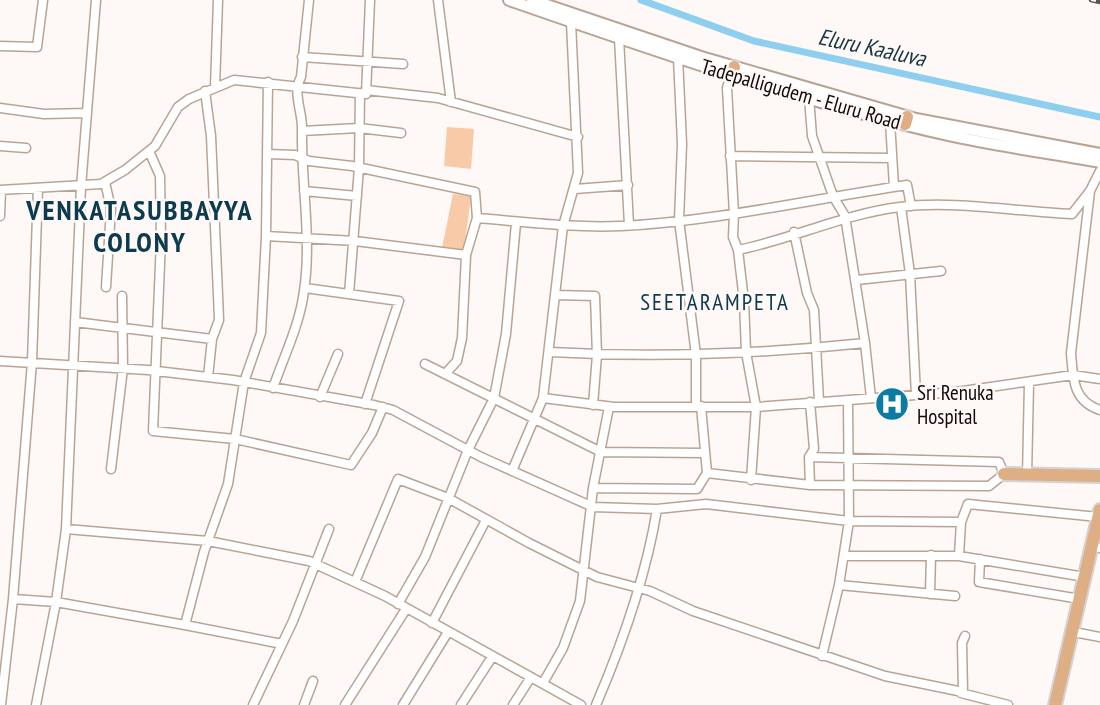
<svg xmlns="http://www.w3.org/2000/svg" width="1100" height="705" viewBox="0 0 1100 705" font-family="'PT Sans Narrow',sans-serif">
<rect width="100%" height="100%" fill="#fef9f6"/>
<!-- green -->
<path fill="#f8caa7" d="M447,127L474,129L471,169L444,166Z
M453,194L471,196L464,251L442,248Z"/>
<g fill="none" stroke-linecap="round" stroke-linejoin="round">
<!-- canal -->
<path stroke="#8eceef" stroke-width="7" d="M641,0L754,41L1100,117"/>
<!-- street casing -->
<g stroke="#b9a494" stroke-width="11">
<path id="street" d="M438,0L451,102
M619,38L629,225
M0,46L37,47L43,0
M302,57L403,64
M678,57L682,144L679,220L696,355V406
M731,74L727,88L734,214L733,237L738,250L744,301L746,352L756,407L751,480
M215,87L218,0
M366,90L438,98L578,137
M809,97L812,136L833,196L845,216L865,343
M0,108L44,114L87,113
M890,121L894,187
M302,131L359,128L401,133
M0,146L26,148
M149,151L160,176L161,240L153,431L235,439L351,465L372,433L383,407
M268,154L295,155L309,161L352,166L475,192L477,218L466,255L462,338L457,361L445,374
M730,156L891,158
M105,182L111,209L106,287
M575,189L628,185
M0,190L101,184L125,170L155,146L178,107L189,99L234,80L366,94L370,0
M304,191L357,196
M1090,191L1071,353C1073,379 1073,401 1100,410
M901,207L910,274L916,395
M0,216L1,190
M477,218C526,222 573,228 621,226C718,221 812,199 907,185L911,206
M794,232L807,293L814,310L819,401
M266,236L355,241L466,255
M738,250C793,239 843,214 900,207C953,200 1018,212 1072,214L1090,191L1100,171
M857,280L941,271
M305,288L399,301L365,404
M349,294L359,168L360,93
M555,295L595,296L597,355L593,405
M75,322L212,339L219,320L218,295L211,136L205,91
M550,352C656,358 760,354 865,343L871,398
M0,361L148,370L233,380L374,405L393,410L481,457L593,507L657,509L706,504L849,521L961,522
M425,364L601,452L704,453
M208,377L212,339
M273,388C284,356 300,324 304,291C312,238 301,183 302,130C303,113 292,93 301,77L309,0
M320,397L338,354
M543,398L614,407H756L956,392L1073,375L1100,379
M848,400L849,521L839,585L955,596
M810,402L814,449L809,457L810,485
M111,469L123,368L122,296
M512,471L543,398L563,226L578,173L571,22
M707,473L810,485L989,486L1004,474L999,462L809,457
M1027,476L1029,383
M593,488L697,489L707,473L701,406
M66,529L81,187L96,0
M1099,548H1100
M844,556H959L1085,577
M959,556L961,522L968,504L1098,517
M980,559L979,582L1080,599
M355,582L398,479L448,498L529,543L597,577L650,591L693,611L885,676L963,692L962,643L965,636
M930,594L931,555
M13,599L56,602L185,625L204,552L228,484L244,382L261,333L266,236L268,82
M398,604L425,557L468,450L494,398L506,334L516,223
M432,623L486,520
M185,625L282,644
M1079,633L1100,637
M822,656L839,585
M543,683L563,648L580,601L593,488L609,407
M961,693L1008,705
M1,705L13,599L32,362L38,188
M36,705L56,602L66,529L208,541L309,561L385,596L581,705
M253,705L293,621L329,529
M304,705L313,681
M345,705L406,609
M403,705L448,632
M461,705L492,657
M513,705L531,677
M596,705C623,642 646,577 657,509"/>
</g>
<!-- secondary casing -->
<g stroke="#b9a494" stroke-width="14">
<path id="secondary" d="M509,0C653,50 799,101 948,135C998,146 1049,153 1100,162
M532,0L701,57L916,119L1100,154"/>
</g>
<!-- primary casing -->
<g stroke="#d4d3d2" stroke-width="16">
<path id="primary" d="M731,74L734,67
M905,124L907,117
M1004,474L1100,476
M1055,705L1100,510"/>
</g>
<!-- street -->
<use href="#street" stroke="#fff" stroke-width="8"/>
<!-- secondary -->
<use href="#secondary" stroke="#fff" stroke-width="10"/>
<!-- primary -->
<use href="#primary" stroke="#deae85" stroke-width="12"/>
<!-- rail casing -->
<g stroke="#5b5450" stroke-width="4.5">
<path id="rail" d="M1091,0L1100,2"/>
</g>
<!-- rail -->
<use href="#rail" stroke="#fef9f6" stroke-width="2" stroke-dasharray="5" stroke-linecap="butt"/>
</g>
<!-- icons -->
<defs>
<g id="hospital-disc" transform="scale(1.75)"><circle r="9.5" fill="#0d7ca5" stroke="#fef9f6"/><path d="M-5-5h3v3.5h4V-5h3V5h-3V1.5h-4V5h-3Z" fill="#fff"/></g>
</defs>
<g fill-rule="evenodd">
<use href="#hospital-disc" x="892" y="404"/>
</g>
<g text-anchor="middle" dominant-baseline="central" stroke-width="5" stroke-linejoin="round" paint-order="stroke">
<!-- street labels -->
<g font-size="21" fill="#120a06" stroke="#fef9f6">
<text transform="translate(801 94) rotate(16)">Tadepalligudem - Eluru Road</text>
</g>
<!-- poi labels -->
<g font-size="21" fill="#120a06" stroke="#fef9f6" text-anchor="start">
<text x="917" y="392">Sri Renuka<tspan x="917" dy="24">Hospital</tspan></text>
</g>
<!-- water labels -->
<g font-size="23" font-style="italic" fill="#173543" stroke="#fef9f6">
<text transform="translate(872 47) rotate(12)">Eluru Kaaluva</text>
</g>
<!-- neighbourhood labels -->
<g font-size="23" letter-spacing="2" fill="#0c3b4f" stroke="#fef9f6">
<text x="715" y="301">SEETARAMPETA</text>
</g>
<!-- district labels -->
<g font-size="28" font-weight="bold" letter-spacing="2" fill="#0c3b4f" stroke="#fef9f6">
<text x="140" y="209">VENKATASUBBAYYA<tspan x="140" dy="32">COLONY</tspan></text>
</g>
</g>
</svg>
